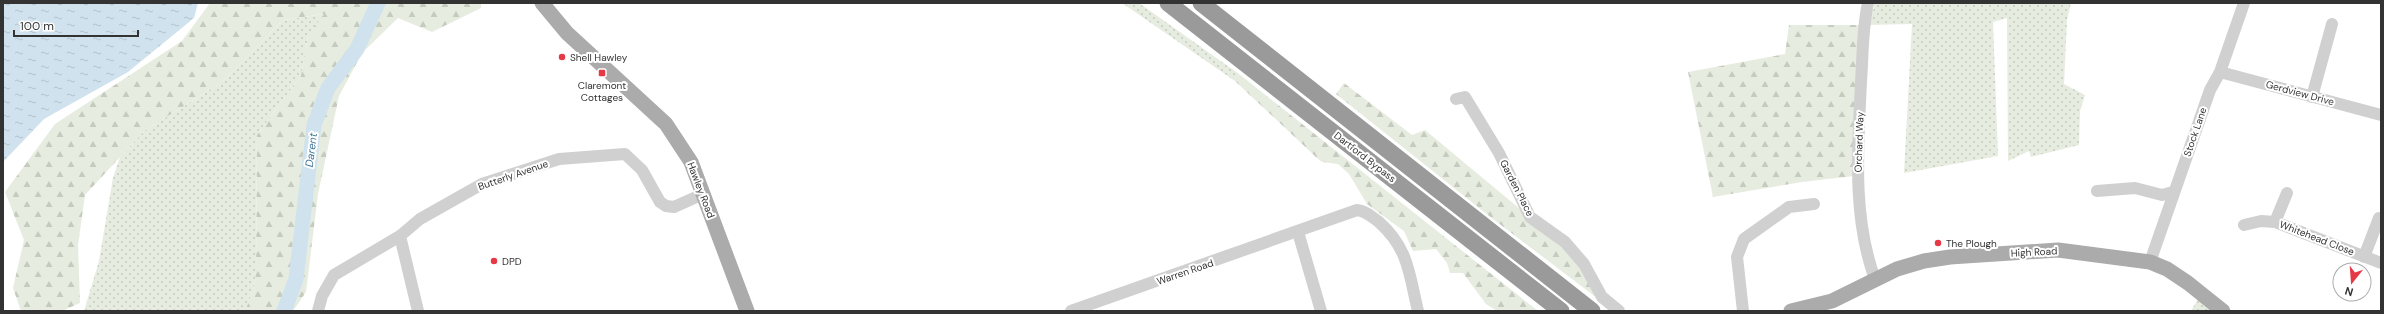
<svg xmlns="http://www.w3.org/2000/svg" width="2384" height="314" viewBox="0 0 2384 314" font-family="'DM Sans',sans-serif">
<defs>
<pattern id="grass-dots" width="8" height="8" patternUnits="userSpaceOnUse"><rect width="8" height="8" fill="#e6ecdf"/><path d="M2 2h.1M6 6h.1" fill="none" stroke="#c6cbc0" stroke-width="1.8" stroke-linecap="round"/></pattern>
<pattern id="forest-firs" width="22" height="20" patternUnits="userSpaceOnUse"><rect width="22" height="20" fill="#e6ecdf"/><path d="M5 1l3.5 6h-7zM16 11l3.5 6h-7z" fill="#c6cbc0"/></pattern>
<pattern id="water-ripples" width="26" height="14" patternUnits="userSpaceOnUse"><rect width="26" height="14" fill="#cfe2ee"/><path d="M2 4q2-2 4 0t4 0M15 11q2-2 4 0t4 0" fill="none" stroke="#b2c2cd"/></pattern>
</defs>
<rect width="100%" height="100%" fill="#fff"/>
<!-- grass -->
<path fill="url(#grass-dots)" d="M1122,3H1139L1239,74L1235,81Z
M1874,3H2071L2067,20L2064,84L2085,95L2080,111L2079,145L2031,157L2029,151L2008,161L2007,18L1993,22L1998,156L1904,173L1912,24L1866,25L1874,8Z
M325,14L308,36L301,76L257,135L256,272L253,291L245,311H84L99,261L113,178L120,157L144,131L222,82L283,20Z
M2201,294L2221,311H2191Z"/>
<!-- forest -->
<path fill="url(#forest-firs)" d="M210,3H481V8L432,32L398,18L362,53L339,96L318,194L306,292L293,311H245L253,291L256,272L257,135L301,76L308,36L324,14L283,20L222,82L144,131L85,195L78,245L80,303L62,311H21L13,288L24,240L5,192L55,124L182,41Z
M1789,25H1859L1854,176L1802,182L1713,197L1688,72L1785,54Z
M1239,74L1538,311H1497L1486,304L1463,273H1450L1447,263L1436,249L1413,251L1404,231L1367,204L1349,174L1338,164L1322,162L1317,158L1235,81Z
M1344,83L1412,135L1425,130L1574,254L1601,301L1493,219L1336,94Z"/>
<!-- water -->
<path fill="url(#water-ripples)" d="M3,3H198L194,18L128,72L44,119L3,162Z"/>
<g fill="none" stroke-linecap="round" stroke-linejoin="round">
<!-- river -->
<path stroke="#cfe2ee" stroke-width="15" d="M284,311L296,279L314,125L328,88L357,49L378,3"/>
<!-- minor -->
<path stroke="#d0d0d0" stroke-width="12" d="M1868,3C1862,30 1863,55 1861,82C1858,147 1852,217 1875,279
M2220,72L2381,115
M2312,97L2332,24
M1456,99L1465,97L1499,153L1530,217L1565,242L1584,264L1602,297L1619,311
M2097,191L2135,188L2162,195L2173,192
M2275,222L2287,193
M2244,225L2261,221L2275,222L2381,263
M1298,232L1321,311
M400,236L418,311
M2364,257L2379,218
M2150,262L2210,90L2220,72L2244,3
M318,311L322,296L334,275L400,236L420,219L482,184L559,159L625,154L642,170L660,202L666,206L674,207L703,194
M1071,311L1357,210C1366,211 1372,217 1379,222C1409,249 1409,274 1418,311
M1743,311L1737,257L1744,239L1789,207L1814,204"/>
<!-- major -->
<path stroke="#ababab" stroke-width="15" d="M542,3L567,33L666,124L691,162L747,311
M1791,311L1832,301L1897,269L1924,261L1950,257L2058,250L2150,262L2167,269L2188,283L2223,311"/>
<!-- highway -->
<path stroke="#9a9a9a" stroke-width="17" d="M1168,3L1561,311
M1201,3L1592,311"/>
</g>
<!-- markers -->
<g fill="#e63946" stroke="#fff" stroke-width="1.5">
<circle cx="562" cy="57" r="4"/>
<rect x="598" y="69" width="8" height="8" rx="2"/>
<circle cx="1938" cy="243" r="4"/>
<circle cx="494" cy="261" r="4"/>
</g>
<g text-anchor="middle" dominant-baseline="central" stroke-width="4" stroke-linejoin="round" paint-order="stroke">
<!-- poi labels -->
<g font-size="10" fill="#333" stroke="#fff" text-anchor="start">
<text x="570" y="57">Shell Hawley</text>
<text x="602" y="85" text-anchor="middle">Claremont<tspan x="602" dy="12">Cottages</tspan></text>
<text x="1946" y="243">The Plough</text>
<text x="502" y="261">DPD</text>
</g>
<!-- street labels -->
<g font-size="10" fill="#333" stroke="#fff">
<text transform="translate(2300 93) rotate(15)">Gerdview Drive</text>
<text transform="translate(2195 132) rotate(-71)">Stock Lane</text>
<text transform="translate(1859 142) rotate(-88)">Orchard Way</text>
<text transform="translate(1365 157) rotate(38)">Dartford Bypass</text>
<text transform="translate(513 175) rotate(-19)">Butterly Avenue</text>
<text transform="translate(1517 188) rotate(63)">Garden Place</text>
<text transform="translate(701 190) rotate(69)">Hawley Road</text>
<text transform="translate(2317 238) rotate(21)">Whitehead Close</text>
<text transform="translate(2034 252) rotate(-3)">High Road</text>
<text transform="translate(1185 272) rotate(-19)">Warren Road</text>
</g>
<!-- water labels -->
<g font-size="11" font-style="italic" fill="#3f7597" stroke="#fff">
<text transform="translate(311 150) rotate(-83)">Darent</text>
</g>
</g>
<!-- border -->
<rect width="2384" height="314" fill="none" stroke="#333333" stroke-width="8"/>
<!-- north arrow -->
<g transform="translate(2352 282) rotate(197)"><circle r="19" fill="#ffffff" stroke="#adadad"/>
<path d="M0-3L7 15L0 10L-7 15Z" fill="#e63946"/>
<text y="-6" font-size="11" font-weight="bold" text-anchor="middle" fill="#333333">N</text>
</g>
<!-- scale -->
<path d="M14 30v6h124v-6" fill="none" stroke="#333333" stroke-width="2"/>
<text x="20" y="30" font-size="12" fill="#333333" stroke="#ffffff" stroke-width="3" paint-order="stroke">100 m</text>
</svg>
